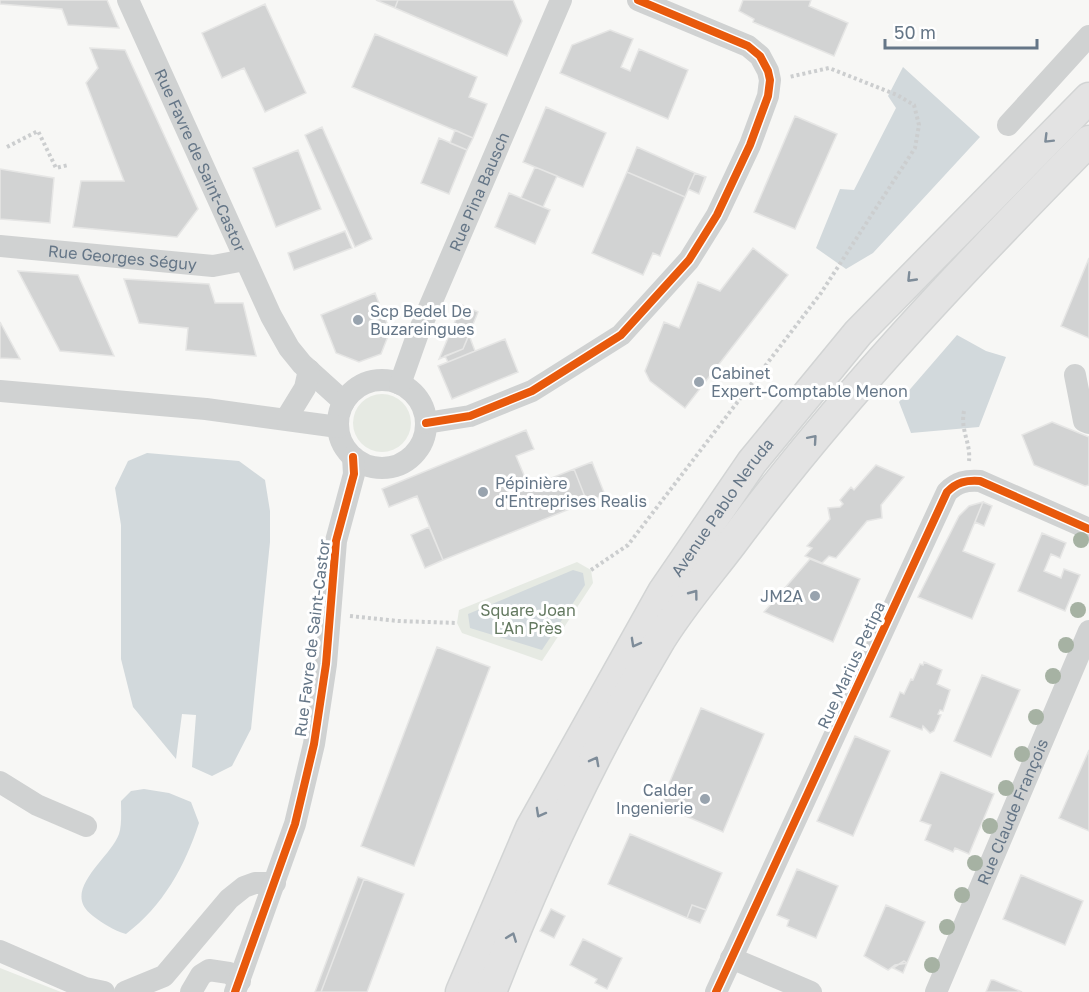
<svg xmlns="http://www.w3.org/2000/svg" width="1089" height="992" viewBox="0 0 1089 992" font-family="'Golos Text',sans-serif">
<rect width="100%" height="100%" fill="#f7f7f5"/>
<!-- green -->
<path fill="#e6eae3" d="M353 423a29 29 0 1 1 58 0a29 29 0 1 1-58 0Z
M577,562L591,570L593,583L542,661L462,633L457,623L459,610Z
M0,968L61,992H0Z"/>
<!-- water -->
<path fill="#d2d9dc" d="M903,67L980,137L873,253L846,269L816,248L840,189L854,190L896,108L888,96Z
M957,335L986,351L1006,357L979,427L911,433L899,402Z
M147,453L239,461L265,480L270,511V542L251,729L232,766L212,776L192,767L196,715L182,714L176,759L133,707L121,659V525L115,488L128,461Z
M573,570L583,573L585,585L542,650L470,628L468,614Z
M144,789L169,793L191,802L199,823C185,866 163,906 126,934C113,930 104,924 93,916C59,891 110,859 119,834C122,825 121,810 121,801L131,791Z"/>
<!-- building -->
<path fill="#d2d3d3" stroke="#e6e6e5" stroke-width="1.5" d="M0,0H107L119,28L68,25L62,9L0,4Z
M376,0H398L395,8Z
M398,0H513L522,21L507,56L395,8Z
M743,0H811L809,6L848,23L834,56L753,22L754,19L739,11Z
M265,4L306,93L265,112L244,68L222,78L202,33Z
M610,30L633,39L621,67L630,71L639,49L688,70L668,119L560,73L572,45Z
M375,34L477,77L469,97L487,104L473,138L352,87Z
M90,48L125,50L198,209L177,237L73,227L81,181H124L86,83L98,68Z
M546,107L606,133L583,187L523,162Z
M795,116L837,134L795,229L754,212Z
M322,127L372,239L355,247L305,135Z
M455,130L473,138L467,150L450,143Z
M439,138L467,150L449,194L421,183Z
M637,147L695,173L685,197L627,172Z
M298,150L321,209L276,227L253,168Z
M535,167L557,176L543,207L521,198Z
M0,169L54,178L50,223L0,219Z
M627,172L685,197L660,256L653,253L643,275L592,253Z
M695,173L706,177L699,194L688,189Z
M695,173L705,177L699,194L688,189Z
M509,193L550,210L535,244L495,227Z
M345,231L352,248L294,270L288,253Z
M753,248L788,275L685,408L650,381L645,371L664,322L679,328L698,282L720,291Z
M1089,258V338L1061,326Z
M18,271L78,275L114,356L60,351Z
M124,279L209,284L215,303H243L256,356L186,350L188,328L139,323Z
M375,293L390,331L381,354L359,362L336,353L321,315Z
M462,305L478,312L463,349L439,359Z
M0,322L20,359L0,358Z
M469,335L475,351L448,362L445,356L463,349Z
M505,339L518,372L452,399L438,366Z
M1052,422L1089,437V485L1085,486L1034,465L1022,435Z
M526,430L534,449L516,456L529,487L574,469L587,502L443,560L417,496L389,507L382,489Z
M592,462L605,495L587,502L574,469Z
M876,465L904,477L881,505L882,518L867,521L836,558L829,556L822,563L805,556L812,548L807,546L830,519L828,508L840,507L843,504L840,500L851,487L854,490Z
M983,502L963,551L995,564L972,619L918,597L959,516L969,506Z
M983,502L992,506L984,526L975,522Z
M429,527L443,560L425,568L411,535Z
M1042,533L1066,543L1060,558L1051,554L1044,571L1061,578L1064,569L1080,575L1065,611L1018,591Z
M810,559L860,579L833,642L764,612Z
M437,647L490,667L414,866L361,846Z
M924,662L942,670L937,684L950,690L943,711L940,710L938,714L941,715L934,731L930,733L923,726L922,730L890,717L900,692L904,694L911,679L913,680L920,664L923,665Z
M982,675L1020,690L991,757L954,741Z
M701,708L764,734L723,832L660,805Z
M855,736L890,751L853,836L817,821Z
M1089,750V831L1059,818Z
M941,772L994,794L969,854L955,848L953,852L925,840L931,825L920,821Z
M630,834L722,873L706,910L692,905L687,918L608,884Z
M797,869L838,886L816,938L787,926L789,920L777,915Z
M1021,875L1083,901L1065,945L1003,919Z
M358,877L364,879L321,992H315Z
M364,879L404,894L367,992H321Z
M692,905L706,910L700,923L687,918Z
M886,905L925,922L907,963L895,965L888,970L864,956Z
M551,909L565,916L554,938L540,931Z
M583,939L622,958L607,989L595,983L597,979L570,965Z
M904,961L907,963L903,973L893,968Z
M991,980H994L1022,992H986Z"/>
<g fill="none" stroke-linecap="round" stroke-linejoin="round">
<!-- major casing -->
<g stroke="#d2d4d4" stroke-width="33">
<g id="major">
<path id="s5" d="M461,992L531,828L663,592L752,462L858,333L1089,98"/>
<path d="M491,992C537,873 592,755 657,645C678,609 707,576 732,543C840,398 963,269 1089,141"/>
</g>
</g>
<!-- path -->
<path stroke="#cccecf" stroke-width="4" stroke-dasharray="3 3" stroke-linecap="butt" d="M7,147L38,131L56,168L68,165
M964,411C960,430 971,443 969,461
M591,570L628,545L821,293L915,148L919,125L914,105L897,95L829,68L789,77
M350,616L398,621L457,623"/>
<!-- minor -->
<g stroke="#d0d2d2" stroke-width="22">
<path id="s1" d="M128,0L271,316L289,348L302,364L344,402"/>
<path d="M1008,125L1089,36"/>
<path id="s2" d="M0,246L213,266L245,260"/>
<path d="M1075,375L1084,421L1089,423"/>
<circle cx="382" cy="424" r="44"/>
<path id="s3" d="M400,384L417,336L561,0"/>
<path d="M0,391L206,409L338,427"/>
<path d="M286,419L305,388L309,370"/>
<path d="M426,423L470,416L532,391L548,381L621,335L689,260L717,215L750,145L768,96L770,80L768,71L760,56L748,46L638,0"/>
<path d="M0,782L37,805L86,826"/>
<path d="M0,951L85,988L104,992"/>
<path d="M731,958L811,992"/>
<path d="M125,992L164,976L229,899L244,887L255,883H275"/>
<path d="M191,992L201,975L209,970L229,973L240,981"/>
<path d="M235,992L295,824L314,744L326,664L336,541L354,474L353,457"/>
<path d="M716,992L947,492C957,482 966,480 980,481L1089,529"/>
<path id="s4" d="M936,992L1089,631"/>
</g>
<!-- major -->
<use href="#major" stroke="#e3e3e3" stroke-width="30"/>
<!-- cycleway casing -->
<g stroke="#fff" stroke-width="11">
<path id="cycleway" d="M426,423L470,416L532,391L548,381L621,335L689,260L717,215L750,145L768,96L770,80L768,71L760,56L748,46L638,0
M235,992L295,824L314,744L326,664L336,541L354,474L353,457
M716,992L947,492C957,482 966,480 980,481L1089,529"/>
</g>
<!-- cycleway -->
<use href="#cycleway" stroke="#e8590c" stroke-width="8"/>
</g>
<!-- trees -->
<g fill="#a6b2a3">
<circle cx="1081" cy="540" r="8"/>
<circle cx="1078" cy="610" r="8"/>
<circle cx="1066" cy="645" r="8"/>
<circle cx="1053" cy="676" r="8"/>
<circle cx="1036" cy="717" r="8"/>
<circle cx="1022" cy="754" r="8"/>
<circle cx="1006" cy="788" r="8"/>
<circle cx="990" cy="826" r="8"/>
<circle cx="975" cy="863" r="8"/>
<circle cx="962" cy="895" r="8"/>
<circle cx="947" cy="927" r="8"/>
<circle cx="932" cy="965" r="8"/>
</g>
<!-- one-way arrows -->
<defs><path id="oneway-chevron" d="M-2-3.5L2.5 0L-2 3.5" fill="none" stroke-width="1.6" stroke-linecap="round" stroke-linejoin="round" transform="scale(1.5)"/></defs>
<g stroke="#7e8c99">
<use href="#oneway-chevron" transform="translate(1048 139) rotate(135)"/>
<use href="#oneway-chevron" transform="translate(911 278) rotate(134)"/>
<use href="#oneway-chevron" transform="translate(813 439) rotate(-49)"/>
<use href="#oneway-chevron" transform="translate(694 594) rotate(-53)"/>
<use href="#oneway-chevron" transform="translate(635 643) rotate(119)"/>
<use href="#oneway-chevron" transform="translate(595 761) rotate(-62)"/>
<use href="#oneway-chevron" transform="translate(540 813) rotate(119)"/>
<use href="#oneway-chevron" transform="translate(512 937) rotate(-69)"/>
</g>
<!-- markers -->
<g fill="#98a3ae" stroke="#fff" stroke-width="2">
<circle cx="358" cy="320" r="6"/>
<circle cx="699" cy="382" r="6"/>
<circle cx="483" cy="492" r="6"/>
<circle cx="815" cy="596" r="6"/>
<circle cx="705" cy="799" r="6"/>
</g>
<g text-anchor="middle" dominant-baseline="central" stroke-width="6" stroke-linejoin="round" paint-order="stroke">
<!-- street labels -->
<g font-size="16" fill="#657687" stroke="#fff">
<text stroke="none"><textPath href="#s1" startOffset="176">Rue Favre de Saint-Castor</textPath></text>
<text stroke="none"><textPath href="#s3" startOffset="208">Rue Pina Bausch</textPath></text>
<text stroke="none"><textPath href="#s2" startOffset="123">Rue Georges Séguy</textPath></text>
<text stroke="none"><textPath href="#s5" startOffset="552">Avenue Pablo Neruda</textPath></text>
<text transform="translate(312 638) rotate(-83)">Rue Favre de Saint-Castor</text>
<text transform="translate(851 665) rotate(-65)">Rue Marius Petipa</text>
<text stroke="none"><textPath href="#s4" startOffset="196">Rue Claude François</textPath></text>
</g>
<!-- poi labels -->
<g font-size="16" fill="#657687" stroke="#fff" text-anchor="start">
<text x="370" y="311">Scp Bedel De<tspan x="370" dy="18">Buzareingues</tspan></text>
<text x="711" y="373">Cabinet<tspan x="711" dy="18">Expert-Comptable Menon</tspan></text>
<text x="495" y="483">Pépinière<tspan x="495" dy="18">d'Entreprises Realis</tspan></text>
<text x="803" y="596" text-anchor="end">JM2A</text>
<text x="693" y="790" text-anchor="end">Calder<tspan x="693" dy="18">Ingenierie</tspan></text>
</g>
<!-- park labels -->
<g font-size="16" fill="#647960" stroke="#fff">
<text x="528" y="610">Square Joan<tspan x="528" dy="18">L'An Près</tspan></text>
</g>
</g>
<!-- scale -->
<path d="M885 39v9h152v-9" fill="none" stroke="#657687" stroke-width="3"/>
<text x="894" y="39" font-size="18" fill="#657687" stroke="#ffffff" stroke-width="4.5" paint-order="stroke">50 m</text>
</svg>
